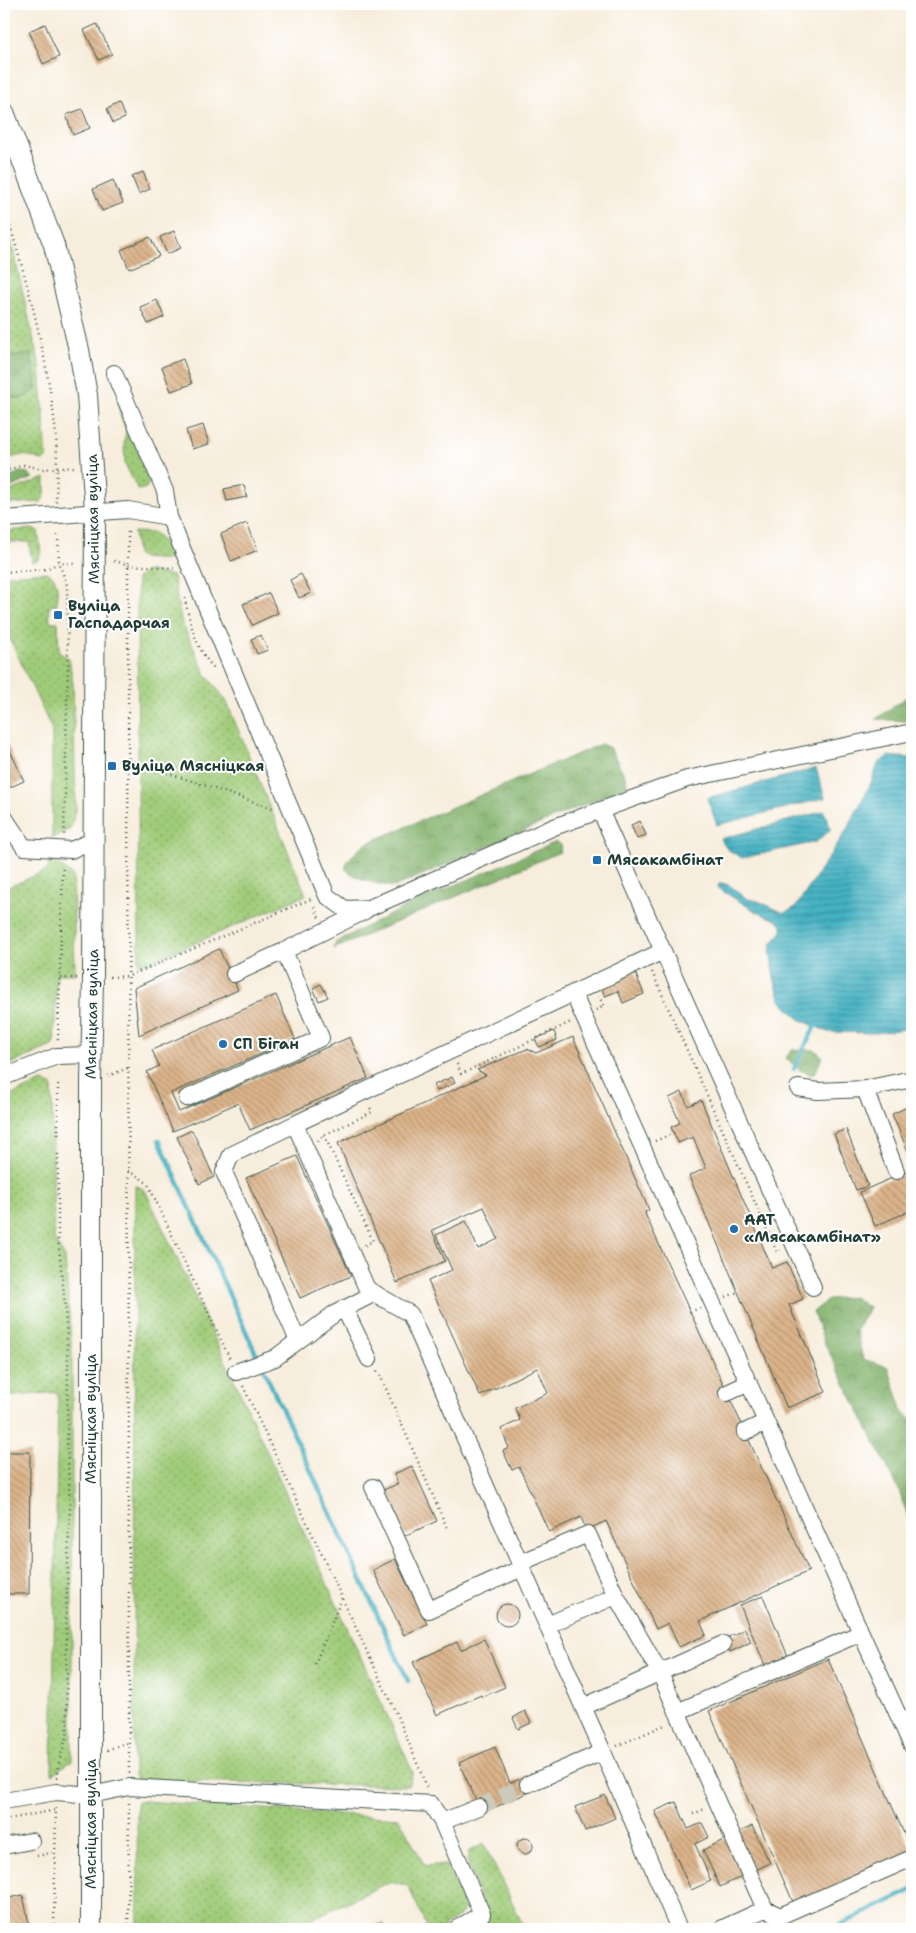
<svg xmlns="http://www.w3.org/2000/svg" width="916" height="1933" viewBox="0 0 916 1933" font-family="'Shantell Sans',sans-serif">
<defs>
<pattern id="grass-dots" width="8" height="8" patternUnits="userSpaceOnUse" patternTransform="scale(1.25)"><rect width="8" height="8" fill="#a0cc79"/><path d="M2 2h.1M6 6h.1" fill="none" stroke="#82a764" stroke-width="1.8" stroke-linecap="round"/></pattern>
<pattern id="forest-crowns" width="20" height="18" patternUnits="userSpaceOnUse" patternTransform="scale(1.25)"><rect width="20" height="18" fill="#80b069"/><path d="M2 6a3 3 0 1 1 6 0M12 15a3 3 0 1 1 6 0" fill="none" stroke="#689057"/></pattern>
<pattern id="water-rules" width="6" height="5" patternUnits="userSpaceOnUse" patternTransform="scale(1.25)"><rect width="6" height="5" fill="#44b1c2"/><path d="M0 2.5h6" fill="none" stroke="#38919e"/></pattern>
<pattern id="building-back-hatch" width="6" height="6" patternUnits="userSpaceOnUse" patternTransform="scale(1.25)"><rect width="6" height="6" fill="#dcb48a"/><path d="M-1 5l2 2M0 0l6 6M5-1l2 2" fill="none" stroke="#b29472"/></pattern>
</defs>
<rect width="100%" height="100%" fill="#fff"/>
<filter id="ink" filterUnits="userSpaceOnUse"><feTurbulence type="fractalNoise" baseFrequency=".02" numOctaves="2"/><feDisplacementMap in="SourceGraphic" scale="10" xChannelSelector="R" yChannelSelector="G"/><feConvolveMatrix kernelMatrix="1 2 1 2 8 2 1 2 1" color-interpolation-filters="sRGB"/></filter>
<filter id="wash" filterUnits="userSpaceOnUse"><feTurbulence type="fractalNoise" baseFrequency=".0096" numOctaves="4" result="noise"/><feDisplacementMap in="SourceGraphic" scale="20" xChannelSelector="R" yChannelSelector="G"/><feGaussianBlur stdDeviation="1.12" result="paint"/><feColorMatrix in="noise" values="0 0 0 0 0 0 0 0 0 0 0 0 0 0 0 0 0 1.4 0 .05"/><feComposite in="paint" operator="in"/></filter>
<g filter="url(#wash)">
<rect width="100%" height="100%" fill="#f7eddc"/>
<!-- grass -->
<path fill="url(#grass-dots)" stroke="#608456" d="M4,224L12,245L40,367L47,457L43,461C27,454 21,453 4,461Z
M118,400L149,482L146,488L138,490L125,464L124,445L126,430L120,415Z
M45,478V495L41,502L4,504V493Z
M32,529L38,531L41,553L38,560L32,562L29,542H4V531Z
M134,532L155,533L166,545L172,560L142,558L137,554Z
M147,571L173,576L181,620L206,675L226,700L306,895L149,963L139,964L137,578Z
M46,572C60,576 57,594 57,605L49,606L50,622H58L59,653L69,658L73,684L76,809L70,829L52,838V730L4,626V575Z
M49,857L73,876L75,974H57L54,1045L4,1067V889L48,870Z
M42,1082L52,1085L54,1239L65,1257L72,1353V1761L52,1774L58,1392L4,1397V1098Z
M135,1185L145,1190L239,1390L413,1772L408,1786L136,1780L134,1775Z
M144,1801L399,1818L425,1866L446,1864L465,1908L460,1915L440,1929H428L408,1886L391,1881L291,1929H138L137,1802Z
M484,1844L525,1929H473L488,1921L467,1860L469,1851Z"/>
<!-- forest -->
<path fill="url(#forest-crowns)" stroke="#50764e" d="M31,354L35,374L36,390L21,399L4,396V355L7,357Z
M20,472L28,473L33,478L4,490V479Z
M912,693V719L905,721L876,719Z
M601,744L610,748L626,778L627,786L394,887C376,884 360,881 345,869L348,860L363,845Z
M556,842L561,845L560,852L334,949L336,942L411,904Z
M792,1050H815L823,1057L813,1075L800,1070L786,1058Z
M854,1297L869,1308L856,1330L863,1359L888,1367L903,1412L912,1420V1528L898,1488L825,1344L813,1312L829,1299Z"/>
<!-- water -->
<path fill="url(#water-rules)" stroke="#32777b" d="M888,756L912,758V1028L875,1033L828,1032L799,1019L781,1001L774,978L770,951L772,943L782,931V925L776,920L757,912L719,889L718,885L721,883L729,885L748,899L758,901L784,913L796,907L846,831L870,785L878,764Z
M816,768L825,798L717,825L707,798Z
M824,811L831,829L816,842L742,858L727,849L720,839Z"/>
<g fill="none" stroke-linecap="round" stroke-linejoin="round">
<!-- stream -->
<path stroke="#44b1c2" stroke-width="4.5" d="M794,1069L815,1026
M159,1140L258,1358
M264,1370L408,1681
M832,1929L912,1890"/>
</g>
<g id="blocks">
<!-- building -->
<path fill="url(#building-back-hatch)" d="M45,24L59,57L43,64L29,31Z
M97,24L112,54L99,60L84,30Z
M119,103L125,118L113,123L107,109Z
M82,109L90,128L73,135L66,115Z
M143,172L150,189L139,194L132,177Z
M113,180L123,203L102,211L93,189Z
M174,231L181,248L167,254L160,237Z
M150,237L159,256L129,269L121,250Z
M157,300L164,317L148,324L140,307Z
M183,359L192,384L171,391L162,367Z
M203,425L209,444L192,449L186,430Z
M244,485L247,497L227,501L224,489Z
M247,523L258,550L231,561L221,534Z
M301,574L311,593L299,598L290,580Z
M269,593L278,613L252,625L243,604Z
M261,635L268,650L257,654L251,639Z
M4,737L24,781L4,790Z
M640,821L646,835L637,839L631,825Z
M219,949L238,990L139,1035L134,988Z
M634,970L644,994L623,1003L618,991L605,996L600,985Z
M321,984L328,997L319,1001L313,988Z
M276,995L295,1039L171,1093L179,1112L350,1037L368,1078L250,1130L238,1103L173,1131L147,1072L159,1066L152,1050Z
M554,1031L557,1040L539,1047L535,1039Z
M573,1037L649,1210L645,1212L646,1216L809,1571L700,1621L706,1635L679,1647L668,1623L656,1629L606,1521L586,1530L581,1517L549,1532L519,1467L512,1470L503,1451L509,1448L501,1429L520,1420L515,1408L548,1393L537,1368L480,1396L428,1281L452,1270L436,1235L466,1221L478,1249L498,1239L484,1207L432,1230L445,1261L397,1283L338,1143L486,1075L477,1070L527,1049L536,1053Z
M452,1077L455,1083L437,1091L434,1085Z
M682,1092L688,1106L701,1100L772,1268L787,1262L803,1299L789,1305L826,1392L787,1408L689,1176L706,1168L693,1137L678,1143L671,1127L680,1123L669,1098Z
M912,1105V1161L892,1114Z
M846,1129L868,1186L856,1190L834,1134Z
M192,1130L214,1177L199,1184L177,1137Z
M297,1156L351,1276L300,1298L246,1178Z
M908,1171L912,1180V1210L875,1226L860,1192Z
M4,1452H30L29,1594H4Z
M412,1466L437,1521L404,1536L383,1490L398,1484L394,1474Z
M395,1559L427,1624L404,1635L373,1570Z
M763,1596L792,1666L769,1675L740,1605Z
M496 1615a11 11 0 1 1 22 0a11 11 0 1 1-22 0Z
M745,1629L751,1642L730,1652L724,1639Z
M484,1639L505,1687L482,1697L481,1695L437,1715L413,1662L457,1642L461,1650Z
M828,1659L912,1852L794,1904L709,1711Z
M525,1711L531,1723L518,1729L513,1718Z
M495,1747L510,1783L525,1777L532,1791L482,1813L459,1763Z
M605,1795L615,1818L585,1831L575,1807Z
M676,1802L688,1829L702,1823L709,1837L695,1844L711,1881L691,1890L655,1811Z
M752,1826L770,1863L720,1887L703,1850Z
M517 1846a8 8 0 1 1 16 0a8 8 0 1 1-16 0Z
M23,1895L30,1929H4V1899Z
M383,1922L386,1929H378L376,1925Z"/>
</g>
</g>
<g filter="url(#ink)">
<use href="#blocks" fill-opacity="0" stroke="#3f574d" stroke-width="1"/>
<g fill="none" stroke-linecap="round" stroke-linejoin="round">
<!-- minor-tunnel -->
<path stroke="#cccaba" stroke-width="16" stroke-dasharray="16 8" stroke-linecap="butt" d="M479,1807L528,1784"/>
<!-- minor casing -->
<g stroke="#3f574d" stroke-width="18">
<path id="minor" d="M114,373L165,491L169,517
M4,519L128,510L169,517L327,896L345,909L369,908L554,827L687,779L912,732
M600,810L813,1287
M4,817L24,847L71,850L94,840
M234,974L284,951L365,911
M573,993L912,1746
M4,1077L57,1056L91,1055
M798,1088L818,1091L865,1089L896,1171
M865,1089L912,1079
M187,1098L321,1038L284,951
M295,1124L231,1155L224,1172L298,1341
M344,1308L369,1359
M236,1372L275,1358L334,1314L375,1293
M727,1393L749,1383
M745,1432L766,1422
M373,1487L429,1610L522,1568
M520,1563L588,1534L616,1596L547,1625
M616,1596L660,1673L765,1909L721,1929
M583,1707L723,1644
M677,1712L861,1633
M603,1752L410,1314L367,1289L295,1124L663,951
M528,1784L603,1752L679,1929
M4,1801L56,1792L91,1795L129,1787L431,1804L442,1822L482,1914L456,1929
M442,1822L479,1807
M4,1846L31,1841
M765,1909L780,1916L912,1858"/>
</g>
<!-- major casing -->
<g stroke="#3f574d" stroke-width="22">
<path id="major" d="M4,112L54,245L79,350L87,395L95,511L93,978L91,1083V1929"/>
</g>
<!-- path -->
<path stroke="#3f574d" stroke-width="2.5" stroke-dasharray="1 4" stroke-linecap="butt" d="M4,207C26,276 45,347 54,418C58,445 57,474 56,502
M4,471L24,465L42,469L75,467
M128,532L129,1773
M58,535L59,563L67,585L68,665L64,835
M114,561L129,565L174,568
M4,572L46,569L59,563L77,564
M185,598C189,622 197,651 214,668
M129,760L275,809
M315,907L319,918
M652,972L777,1252L780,1250
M110,977L129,976L311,899
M61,978H77
M596,1010L604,1006L599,996
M58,1040L63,865
M457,1064L461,1074L571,1022
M108,1076L128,1068
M324,1135L373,1241L363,1246
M318,1141L324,1135L372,1112L369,1105
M655,1141L674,1133
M128,1171L139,1177L148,1184L230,1359
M726,1297L738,1292
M690,1312L700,1308
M377,1371L381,1377L447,1528
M243,1386L401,1724L428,1790
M315,1664L342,1598
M617,1746L667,1724
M107,1750L129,1742
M57,1778L58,1766L67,1734L66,1617L70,1505L67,1442L68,1363L65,1305L58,1238V1082
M693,1814L705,1809
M4,1820L56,1810
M37,1856L55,1852
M4,1864L11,1897
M54,1929L56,1806
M128,1929L129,1801"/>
<!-- minor -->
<use href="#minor" stroke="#fff" stroke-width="16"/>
<!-- major -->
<use href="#major" stroke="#fff" stroke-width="20"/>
</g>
</g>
<!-- markers -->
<g fill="#1f6fb2" stroke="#fff" stroke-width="2">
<rect x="53" y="610" width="10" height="10" rx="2.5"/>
<rect x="107" y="761" width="10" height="10" rx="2.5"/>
<rect x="592" y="855" width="10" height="10" rx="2.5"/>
<circle cx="223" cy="1044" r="5"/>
<circle cx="734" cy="1229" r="5"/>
</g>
<g text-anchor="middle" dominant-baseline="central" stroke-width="4" stroke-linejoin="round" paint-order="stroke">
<!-- street labels -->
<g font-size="15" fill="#1f3d34" stroke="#fff">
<text transform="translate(93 519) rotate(-91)">Мясніцкая вуліца</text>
<text transform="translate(92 1014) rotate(-89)">Мясніцкая вуліца</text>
<text transform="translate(91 1419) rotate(-90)">Мясніцкая вуліца</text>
<text transform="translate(91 1824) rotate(-90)">Мясніцкая вуліца</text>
</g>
<!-- poi labels -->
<g font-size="15" font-weight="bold" fill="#1f3d34" stroke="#fff" text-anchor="start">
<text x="68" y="606">Вуліца<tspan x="68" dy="17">Гаспадарчая</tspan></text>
<text x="122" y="766">Вуліца Мясніцкая</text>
<text x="607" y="860">Мясакамбінат</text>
<text x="233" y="1044">СП Біган</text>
<text x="744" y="1220">ААТ<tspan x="744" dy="17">«Мясакамбінат»</tspan></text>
</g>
</g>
<!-- margin -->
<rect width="916" height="1933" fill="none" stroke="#fff" stroke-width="20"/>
</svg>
